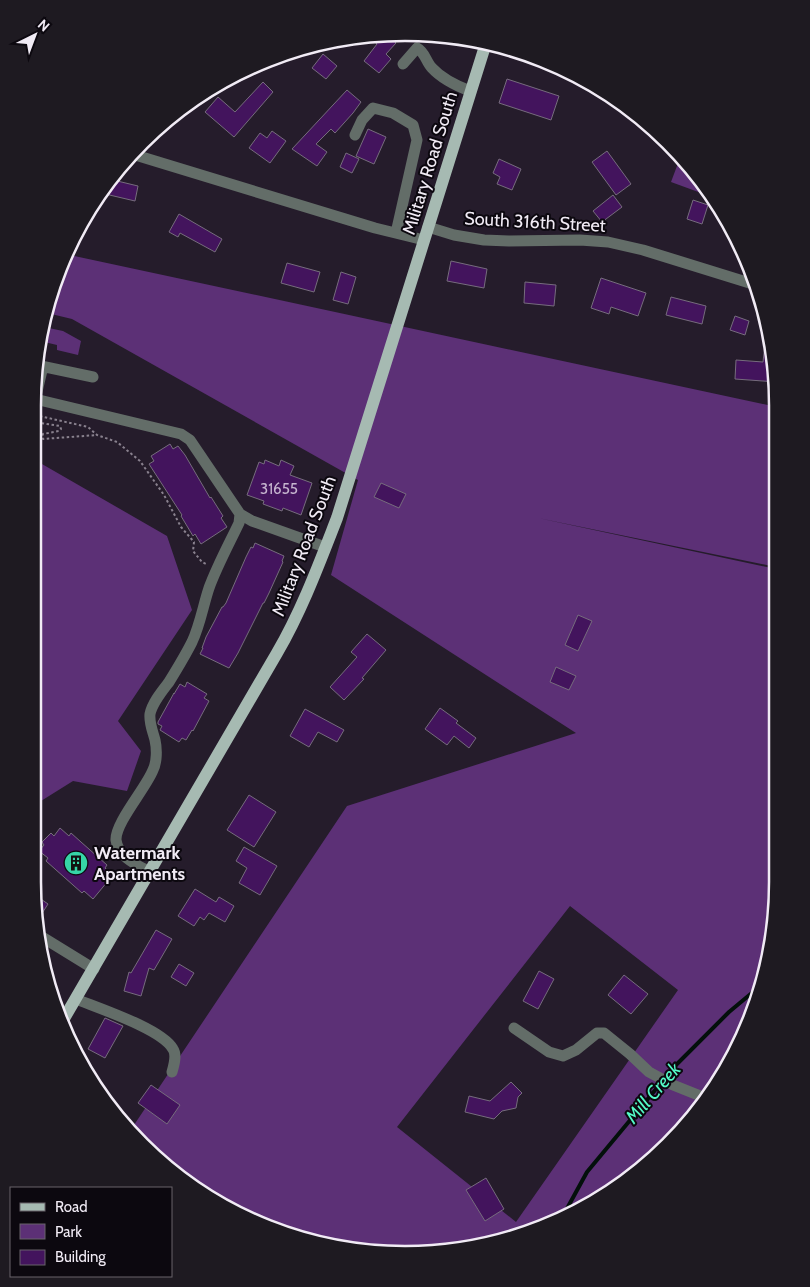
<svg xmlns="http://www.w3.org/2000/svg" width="810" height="1287" viewBox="0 0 810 1287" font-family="Cabin,sans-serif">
<rect width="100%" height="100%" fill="#251c2b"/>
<!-- green -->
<path fill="#5c3076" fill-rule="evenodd" d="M680,158L700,178L712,197L671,182Z
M65,254L777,407L776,567L538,518L776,569L774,930L749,1024L700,1109L612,1192L502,1242L405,1254L285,1235L178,1177L132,1128L347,806L576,733L331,575L358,480L72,319L47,313L61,262ZM570,906L678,990L516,1222L397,1127Z
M44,327L63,331L81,341L78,355L57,350V345L40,341Z
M35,460L167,536L192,610L118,721L141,751L127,791L73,781L33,806Z"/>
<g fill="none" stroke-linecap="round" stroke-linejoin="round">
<!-- stream -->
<path stroke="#03100b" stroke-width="4" d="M564,1214L587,1172L676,1065L729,1012L759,987"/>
</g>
<!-- building -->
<path fill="#43145d" stroke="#766c7d" d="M367,35H387L396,43L386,54L391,59L379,73L364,61L377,44Z
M323,54L337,66L326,79L312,68Z
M507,79L559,96L551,120L499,103Z
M263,82L273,92L234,137L205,112L218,97L235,112Z
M347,90L361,102L353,113L335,133L331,129L316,144L327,152L317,166L292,149Z
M368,129L386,137L374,164L356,156Z
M272,131L286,141L270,163L249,148L260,133L267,138Z
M607,151L631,184L616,195L592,162Z
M346,153L359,159L352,173L340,167Z
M499,159L521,169L512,190L497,184L500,177L493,173Z
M109,179L138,186L135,201L101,193Z
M613,195L622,207L602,222L593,211Z
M693,200L708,205L702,224L687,219Z
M179,214L222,239L215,252L180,233L178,237L169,232Z
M451,261L487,269L484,288L447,281Z
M287,263L320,272L314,292L281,283Z
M341,272L356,277L348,304L333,300Z
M601,278L646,293L638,316L611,307L609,314L591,308Z
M525,282L556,285L554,306L524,303Z
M671,297L706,306L702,324L666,315Z
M735,316L749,321L745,335L730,330Z
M766,335H769L777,382L735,379L736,360L763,362Z
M170,444L173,449L178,446L185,455L210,498L211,497L223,516L221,518L227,527L201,544L195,534L193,536L181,516L182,515L149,464L154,461L151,456Z
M265,460L279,466L281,460L294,466L290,475L312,483L301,515L283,508L282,511L263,504L264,501L247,495L259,462L264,464Z
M381,483L406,494L399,508L374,497Z
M255,543L284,556L282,561L283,562L269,593L264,603H263L238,653L229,668L200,654L203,648H202L206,637L222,607H223L226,603L246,557L251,547L253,548Z
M578,615L592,621L578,651L565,645Z
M367,634L386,650L362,678L364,679L344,700L330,687L357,657L351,652Z
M556,667L576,676L569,690L550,682Z
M187,682L207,694L204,698L209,701L193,731L192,730L186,740L182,738L179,742L160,730L162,726L158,724V722L174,693V694L180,684L185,687Z
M440,708L458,721L456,723L476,738L469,748L454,736L447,745L425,729Z
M305,709L344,730L337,742L318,732L309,747L290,736Z
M249,795L276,812L254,847L227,830Z
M60,828L69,836L71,833L81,842L107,865L105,868L113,875L93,899L84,891L82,893L46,861L48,858L39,851L44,845L42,842L51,833L54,836Z
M244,847L277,866L260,895L239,883L247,868L236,861Z
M195,889L216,902L219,897L234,906L225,922L209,913L204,920L200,917L194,926L178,916Z
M35,895L48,904L39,918L37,908Z
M156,930L172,939L154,970L149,968L141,996L124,991L129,972L131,973Z
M179,964L194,973L186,986L171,977Z
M539,971L554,979L538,1009L523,1001Z
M624,975L648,994L631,1014L608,995Z
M105,1018L123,1026L105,1058L88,1049Z
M511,1082L522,1093L518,1097L516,1108L502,1111L494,1119L465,1112L469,1096L490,1101Z
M151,1085L180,1105L167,1124L138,1103Z
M486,1178L504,1209L485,1221L466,1190Z"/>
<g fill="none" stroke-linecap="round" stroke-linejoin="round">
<!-- path -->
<path stroke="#89818e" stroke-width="2" stroke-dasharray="2.5 2.5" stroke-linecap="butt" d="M35,415L88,427L97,435L117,442L140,461L164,495L181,527L194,542L193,551L202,562L206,564
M38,416L37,420L40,423L60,426L61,429L59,431L43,434L42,436L43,439L97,435"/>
<!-- minor -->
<path stroke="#636d68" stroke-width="11" d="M403,64L417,48C425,52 426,62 432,68C442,79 457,86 470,91
M355,135L362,120L373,108L393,113L413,125L417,140L396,233
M132,154L375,228L424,240
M428,227L454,235L484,240L509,241L580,240L608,242L643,250L756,285
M36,365L93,377
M35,399L181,434L190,440L240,514L252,521L325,547
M35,400L43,366
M150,872C137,865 118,857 116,840C115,823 146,788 153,770C157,762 157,749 155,740C153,732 149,723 150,714C152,703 162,691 169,682C177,669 185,656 192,642C200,625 203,606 209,588C217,566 229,544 239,523L240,514
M42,937L94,969
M76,999C98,1008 162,1029 173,1049C177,1055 174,1065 172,1072
M514,1028L549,1052L563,1056L576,1050L597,1033H604L630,1054L649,1072L673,1085L703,1097H707"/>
<!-- major -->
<path stroke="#a6bab2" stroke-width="12" d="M62,1022L277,653C302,610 319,564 337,518L486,43"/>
</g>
<!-- icons -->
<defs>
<g id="building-disc" transform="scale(1.25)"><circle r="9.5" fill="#36d4a7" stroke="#0c080f"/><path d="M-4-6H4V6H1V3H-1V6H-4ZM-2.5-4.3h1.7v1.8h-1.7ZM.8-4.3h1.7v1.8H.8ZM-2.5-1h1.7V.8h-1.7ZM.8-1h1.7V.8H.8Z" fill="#111"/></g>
</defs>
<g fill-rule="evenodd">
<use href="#building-disc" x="76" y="863"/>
</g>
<g text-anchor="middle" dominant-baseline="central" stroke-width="4" stroke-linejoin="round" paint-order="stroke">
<!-- number labels -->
<g font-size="15" fill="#c6b5cf">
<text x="279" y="489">31655</text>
</g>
<!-- street labels -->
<g font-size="18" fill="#f1ebf5" stroke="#0c080f">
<text transform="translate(430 163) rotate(-73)">Military Road South</text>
<text transform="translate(535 222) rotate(3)">South 316th Street</text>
<text transform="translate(304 546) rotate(-69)">Military Road South</text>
</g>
<!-- poi labels -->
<g font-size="18" font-weight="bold" fill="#f1ebf5" stroke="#0c080f" text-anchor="start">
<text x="94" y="853">Watermark<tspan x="94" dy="21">Apartments</tspan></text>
</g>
<!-- water labels -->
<g font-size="19" font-style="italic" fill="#54fbc8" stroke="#0c080f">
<text transform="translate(653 1093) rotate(-49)">Mill Creek</text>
</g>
</g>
<!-- crop -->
<path d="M0 0H810V1287H0ZM405 41H405A364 364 0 0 1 769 405V882A364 364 0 0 1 405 1246H405A364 364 0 0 1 41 882V405A364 364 0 0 1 405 41Z" fill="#1e1a21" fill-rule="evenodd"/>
<path fill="none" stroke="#f1ebf5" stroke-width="2.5" d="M405 41H405A364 364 0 0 1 769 405V882A364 364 0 0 1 405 1246H405A364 364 0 0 1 41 882V405A364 364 0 0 1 405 41Z"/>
<!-- legend -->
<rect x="10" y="1187" width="162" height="90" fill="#0c080f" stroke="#68636b"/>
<rect x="20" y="1203" width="25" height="8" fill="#a6bab2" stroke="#68636b"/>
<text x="55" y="1212" font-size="15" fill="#f1ebf5">Road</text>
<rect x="20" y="1224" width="25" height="15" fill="#5c3076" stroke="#68636b"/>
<text x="55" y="1237" font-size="15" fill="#f1ebf5">Park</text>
<rect x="20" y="1250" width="25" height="15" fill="#43145d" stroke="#68636b"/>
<text x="55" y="1262" font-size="15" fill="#f1ebf5">Building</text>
<!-- north arrow -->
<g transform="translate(35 35) rotate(42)" stroke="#0c080f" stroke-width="4" paint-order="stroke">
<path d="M0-4L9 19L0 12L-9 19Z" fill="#f1ebf5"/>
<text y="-8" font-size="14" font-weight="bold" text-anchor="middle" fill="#f1ebf5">N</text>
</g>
</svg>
